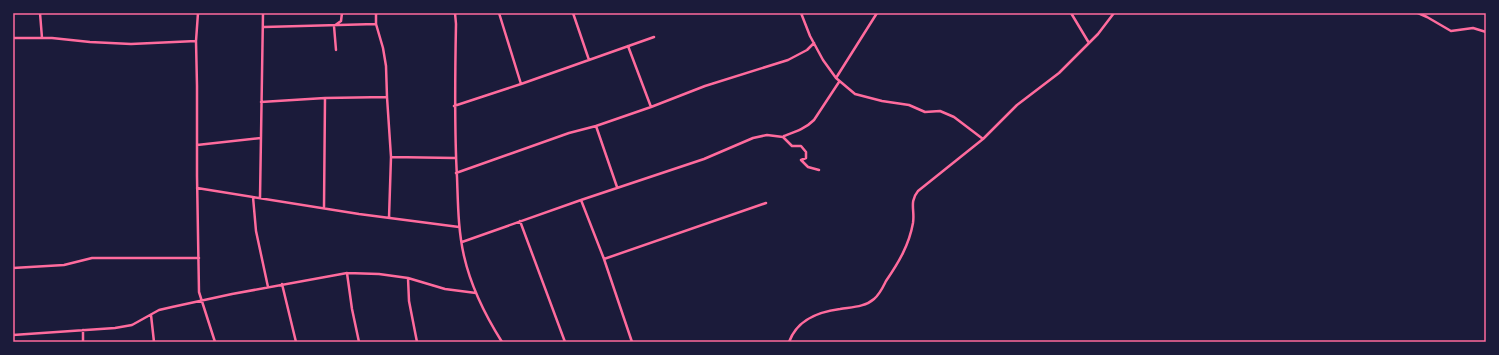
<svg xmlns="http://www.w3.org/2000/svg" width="1499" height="355" viewBox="0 0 1499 355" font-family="Signika,sans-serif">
<rect width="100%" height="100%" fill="#1b1b3a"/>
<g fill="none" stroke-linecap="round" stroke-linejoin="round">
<!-- minor -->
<path stroke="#ff6b9d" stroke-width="2.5" d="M40,13L42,38
M198,13L196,41L197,86V176L199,292L215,342
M455,13L456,24C455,75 454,126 457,177C458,203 458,230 464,256C471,287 485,315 502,342
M499,13L521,84
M573,13L589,60
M801,13L810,36L823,60L836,78L855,94L882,101L909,105L925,112L940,111L954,117L983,139
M1071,13L1089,43
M1418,13L1427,17L1451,31L1473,28L1486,32
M376,24L383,48L386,66L387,97
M264,27L376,24V13
M13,38H52L90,42L131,44L196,41
M628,46L651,107
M336,50L334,26L341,21L342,13
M836,78L877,13
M261,102L325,98L387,97L391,157L389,218
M454,106L521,84L654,37
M596,126L617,187
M784,136C795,132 805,129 814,120L839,82
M197,145L261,138
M391,157L455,158
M456,173L569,133L596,126L651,107L705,86L788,60L807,50L814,43
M197,188L359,214L459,227
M253,197L256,231L268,287
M260,198L263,13
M581,200L604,259L632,342
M324,207L325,98
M520,221L565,342
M462,242L581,200L704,159L753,138L767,135L783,137L792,146H801L806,152V158L801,160L808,167L819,170
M604,259L766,203
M13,268L64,265L92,258H199
M347,273L352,309L359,342
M408,278L409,301L417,342
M282,284L296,342
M151,315L154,342
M13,335L115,328L132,325L159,310L172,307L232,294L347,273L379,274L408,278L445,289L476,293
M83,342V330
M789,342C797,320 817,312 840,309C852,307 865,307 874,299C880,294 883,287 886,281C899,262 909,245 913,223C915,210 909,202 918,191L983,139L1017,105L1059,73L1098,34L1114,13"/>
</g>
<!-- border -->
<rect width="1499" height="355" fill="none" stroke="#1b1b3a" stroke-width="28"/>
<rect x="14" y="14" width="1471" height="327" fill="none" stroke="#ff6b9d" stroke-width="1.5"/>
</svg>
